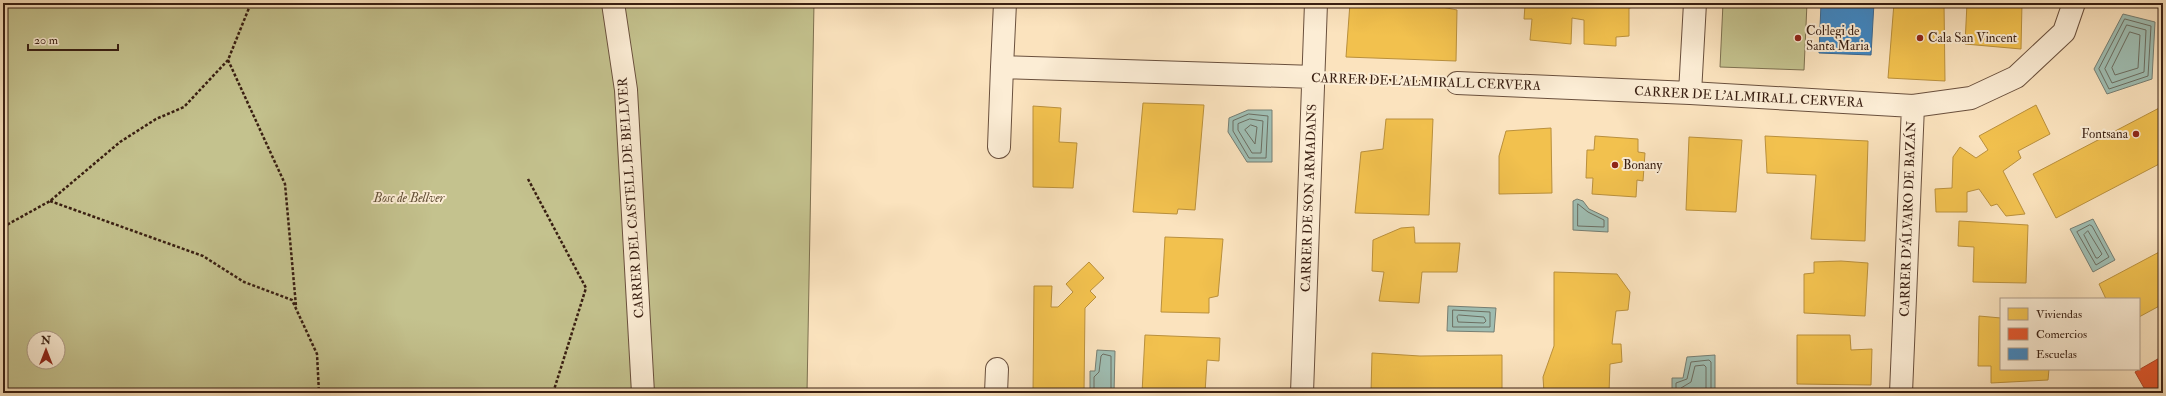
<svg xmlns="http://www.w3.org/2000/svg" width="2166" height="396" viewBox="0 0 2166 396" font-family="'IM FELL Double Pica',serif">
<rect width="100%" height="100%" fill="#fbe3be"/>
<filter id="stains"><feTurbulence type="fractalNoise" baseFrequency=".005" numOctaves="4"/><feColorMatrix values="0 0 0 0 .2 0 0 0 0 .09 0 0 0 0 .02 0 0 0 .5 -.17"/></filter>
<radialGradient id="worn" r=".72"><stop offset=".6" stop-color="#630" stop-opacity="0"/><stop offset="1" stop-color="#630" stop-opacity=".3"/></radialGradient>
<!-- green -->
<path fill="#c4c28e" stroke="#7e7050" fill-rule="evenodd" d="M3,3H814L807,393H3ZM34,338H58V362H34Z
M1723,3H1807L1804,70L1720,67Z"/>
<!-- water -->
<path fill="#9fbeb3" stroke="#767e73" d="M2123,14L2155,22L2152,79L2107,94L2094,69Z
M1248,110H1272V162H1247L1228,132L1229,118Z
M1577,199L1583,201L1589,209L1608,218V232L1573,230V201Z
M2093,219L2115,260L2093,272L2070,229Z
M1448,306L1496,308L1494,332L1447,331Z
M1097,350L1115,351L1114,393L1090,392V371H1095Z
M1715,355V393H1672V378H1683L1687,357Z"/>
<!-- homes -->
<path fill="#f2c14e" stroke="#ba903c" d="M1350,3H1442V7L1457,10L1456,61L1346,57Z
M1519,3H1645V5L1629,8V36L1616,37V46L1584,44V20L1572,18L1571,44L1530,40L1532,19H1524L1525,5H1519Z
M1894,3H1944L1945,81L1888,78Z
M1967,3H2022L2021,49L1965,44Z
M1143,103L1204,105L1195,210L1178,209L1177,214L1133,212Z
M2036,105L2050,134L2018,151L2021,158L2003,171L2025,214L2006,216L1997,204L1991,206L1979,189L1967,192V212H1936L1935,189L1952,188L1953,157L1960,147L1976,158L1988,150L1979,136Z
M1033,106L1061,108L1059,142L1077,143L1073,188L1033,187Z
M2163,106V162L2056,218L2033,174Z
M1386,119H1433L1429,215L1355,213L1361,152L1383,149Z
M1551,128L1552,193L1499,194V156L1506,131Z
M1595,136L1638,139V152L1645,153L1643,181L1637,180L1636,197L1592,194L1593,178H1586L1587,150H1594Z
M1765,136L1868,141L1865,241L1811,239L1816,175L1767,173Z
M1689,137L1742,140L1736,212L1686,210Z
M1959,221L2028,225L2026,283L1973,282L1974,247L1958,246Z
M1414,227L1415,243H1460L1457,272H1422L1419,303L1379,301L1384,272L1372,271L1373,240L1401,228Z
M1165,237L1223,239L1218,296L1209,298V313L1161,312Z
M2163,250V304L2139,317V299H2106L2099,284Z
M1841,261L1868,263L1865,316L1804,313V274L1814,273V262Z
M1089,262L1104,278L1090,291L1096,297L1085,308L1084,393H1033L1034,286H1052L1051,307H1058L1073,292L1066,284Z
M1554,272L1617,274L1630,292L1628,310L1616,311L1612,344H1621L1622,362L1610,364L1609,393H1544L1543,377L1554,346Z
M1979,316L2001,318V369H2049L2048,380L1991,383V366H1978Z
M1145,335L1220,338L1219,361L1207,360L1205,393H1142Z
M1797,335H1850L1851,350L1872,349L1871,385L1797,384Z
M1372,353L1420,356L1502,355V393H1371Z"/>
<!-- shops -->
<path fill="#e4572e" stroke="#b14626" d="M2163,356V393H2147L2135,372Z"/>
<!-- schools -->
<path fill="#3f88c5" stroke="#3d688f" d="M1821,3H1874L1871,55L1819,53Z"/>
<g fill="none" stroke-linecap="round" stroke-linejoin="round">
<!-- shore -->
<path stroke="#6c6e62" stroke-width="1" d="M2125,19L2151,26L2148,76L2109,89L2099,69Z
M2127,25L2146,30L2144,72L2112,83L2105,69Z
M2130,32L2140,35L2138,68L2115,75L2112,68Z
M1249,114L1268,116L1266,158H1249L1233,131V121Z
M1250,119L1263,121L1261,153H1252L1238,130V124Z
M1251,125L1257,127L1255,144L1245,130Z
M1578,204L1588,212L1604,220V227L1578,226Z
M2090,225L2092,226L2109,257L2096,265L2077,232Z
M2088,231L2102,254L2098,258H2096L2084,235Z
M1453,310L1490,312V327H1453Z
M1459,315L1484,317L1486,321L1484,323L1458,322L1457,317Z
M1094,393V377L1099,372L1101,356L1103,354L1111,356V393
M1676,393V383L1687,379L1691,362L1709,360L1711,362V393
M1681,393V388L1691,382L1695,366L1704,365L1706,367V393"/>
<!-- minor casing -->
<g stroke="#6a503d" stroke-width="24">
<path id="minor" d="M613,3L626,90L643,393
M1005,3L1002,67L1314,77
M1457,83L1690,93L1913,106L1971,98L2016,77L2064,32L2074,3
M1690,93L1695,3
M999,147L1002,67
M996,393L997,369
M1302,393L1316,3
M1901,393L1913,106"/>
</g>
<!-- path -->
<path stroke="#391f12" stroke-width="2.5" stroke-dasharray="3 2" stroke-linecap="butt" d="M228,60L285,184L296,306
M1339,78L1432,82
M528,179L586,288L553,393
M50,201L203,256L244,282L292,300L317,354L319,393
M3,227L50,201L120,142L156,119L184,107L228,60L251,3"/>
<!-- minor -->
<use href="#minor" stroke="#fcedd5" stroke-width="22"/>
</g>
<!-- markers -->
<g fill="#8f2418" stroke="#fcedd5" stroke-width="1.5">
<circle cx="1798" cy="38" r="4"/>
<circle cx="1920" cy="38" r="4"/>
<circle cx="2136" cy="134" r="4"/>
<circle cx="1615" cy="165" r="4"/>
</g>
<g text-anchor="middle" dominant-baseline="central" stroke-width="4" stroke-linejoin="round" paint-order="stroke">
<!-- poi labels -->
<g font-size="13" fill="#391f12" stroke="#fcedd5" text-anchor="start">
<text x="1806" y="31">Col·legi de<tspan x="1806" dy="15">Santa Maria</tspan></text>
<text x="1928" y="38">Cala San Vincent</text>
<text x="2128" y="134" text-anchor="end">Fontsana</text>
<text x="1623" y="165">Bonany</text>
</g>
<!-- street labels -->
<g font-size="13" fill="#391f12" stroke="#fcedd5">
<text transform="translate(1426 82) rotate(2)">CARRER DE L'ALMIRALL CERVERA</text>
<text transform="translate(1749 97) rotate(3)">CARRER DE L'ALMIRALL CERVERA</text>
<text transform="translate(631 198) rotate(-94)">CARRER DEL CASTELL DE BELLVER</text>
<text transform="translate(1309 198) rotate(-88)">CARRER DE SON ARMADANS</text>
<text transform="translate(1908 219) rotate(-88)">CARRER D'ÁLVARO DE BAZÁN</text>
</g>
<!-- park labels -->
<g font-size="13" font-style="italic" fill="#635037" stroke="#fcedd5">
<text x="409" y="198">Bosc de Bellver</text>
</g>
</g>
<!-- margin -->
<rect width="2166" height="396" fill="none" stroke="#fbe3be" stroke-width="16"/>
<rect x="4" y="4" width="2158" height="388" fill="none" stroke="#391f12" stroke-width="2"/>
<rect x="8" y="8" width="2150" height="380" fill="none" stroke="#391f12"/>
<!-- legend -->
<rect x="2000" y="298" width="140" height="72" fill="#fcedd5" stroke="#ae9b87"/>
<rect x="2008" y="308" width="20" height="12" fill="#f2c14e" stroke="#ae9b87"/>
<text x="2036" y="318" font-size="12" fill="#391f12">Viviendas</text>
<rect x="2008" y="328" width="20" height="12" fill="#e4572e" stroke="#ae9b87"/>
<text x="2036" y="338" font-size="12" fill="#391f12">Comercios</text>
<rect x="2008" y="348" width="20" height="12" fill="#3f88c5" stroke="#ae9b87"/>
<text x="2036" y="358" font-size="12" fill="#391f12">Escuelas</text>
<!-- north arrow -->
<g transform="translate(46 350)"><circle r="19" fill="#fcedd5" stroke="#ae9b87"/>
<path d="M0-3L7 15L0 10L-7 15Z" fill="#8f2418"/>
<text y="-6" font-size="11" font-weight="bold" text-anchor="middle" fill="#391f12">N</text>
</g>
<!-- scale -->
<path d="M28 44v6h90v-6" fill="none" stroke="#391f12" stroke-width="2"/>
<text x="34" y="44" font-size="12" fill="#391f12" stroke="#fcedd5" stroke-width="3" paint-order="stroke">20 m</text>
<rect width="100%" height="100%" filter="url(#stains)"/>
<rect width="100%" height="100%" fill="url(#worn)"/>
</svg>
